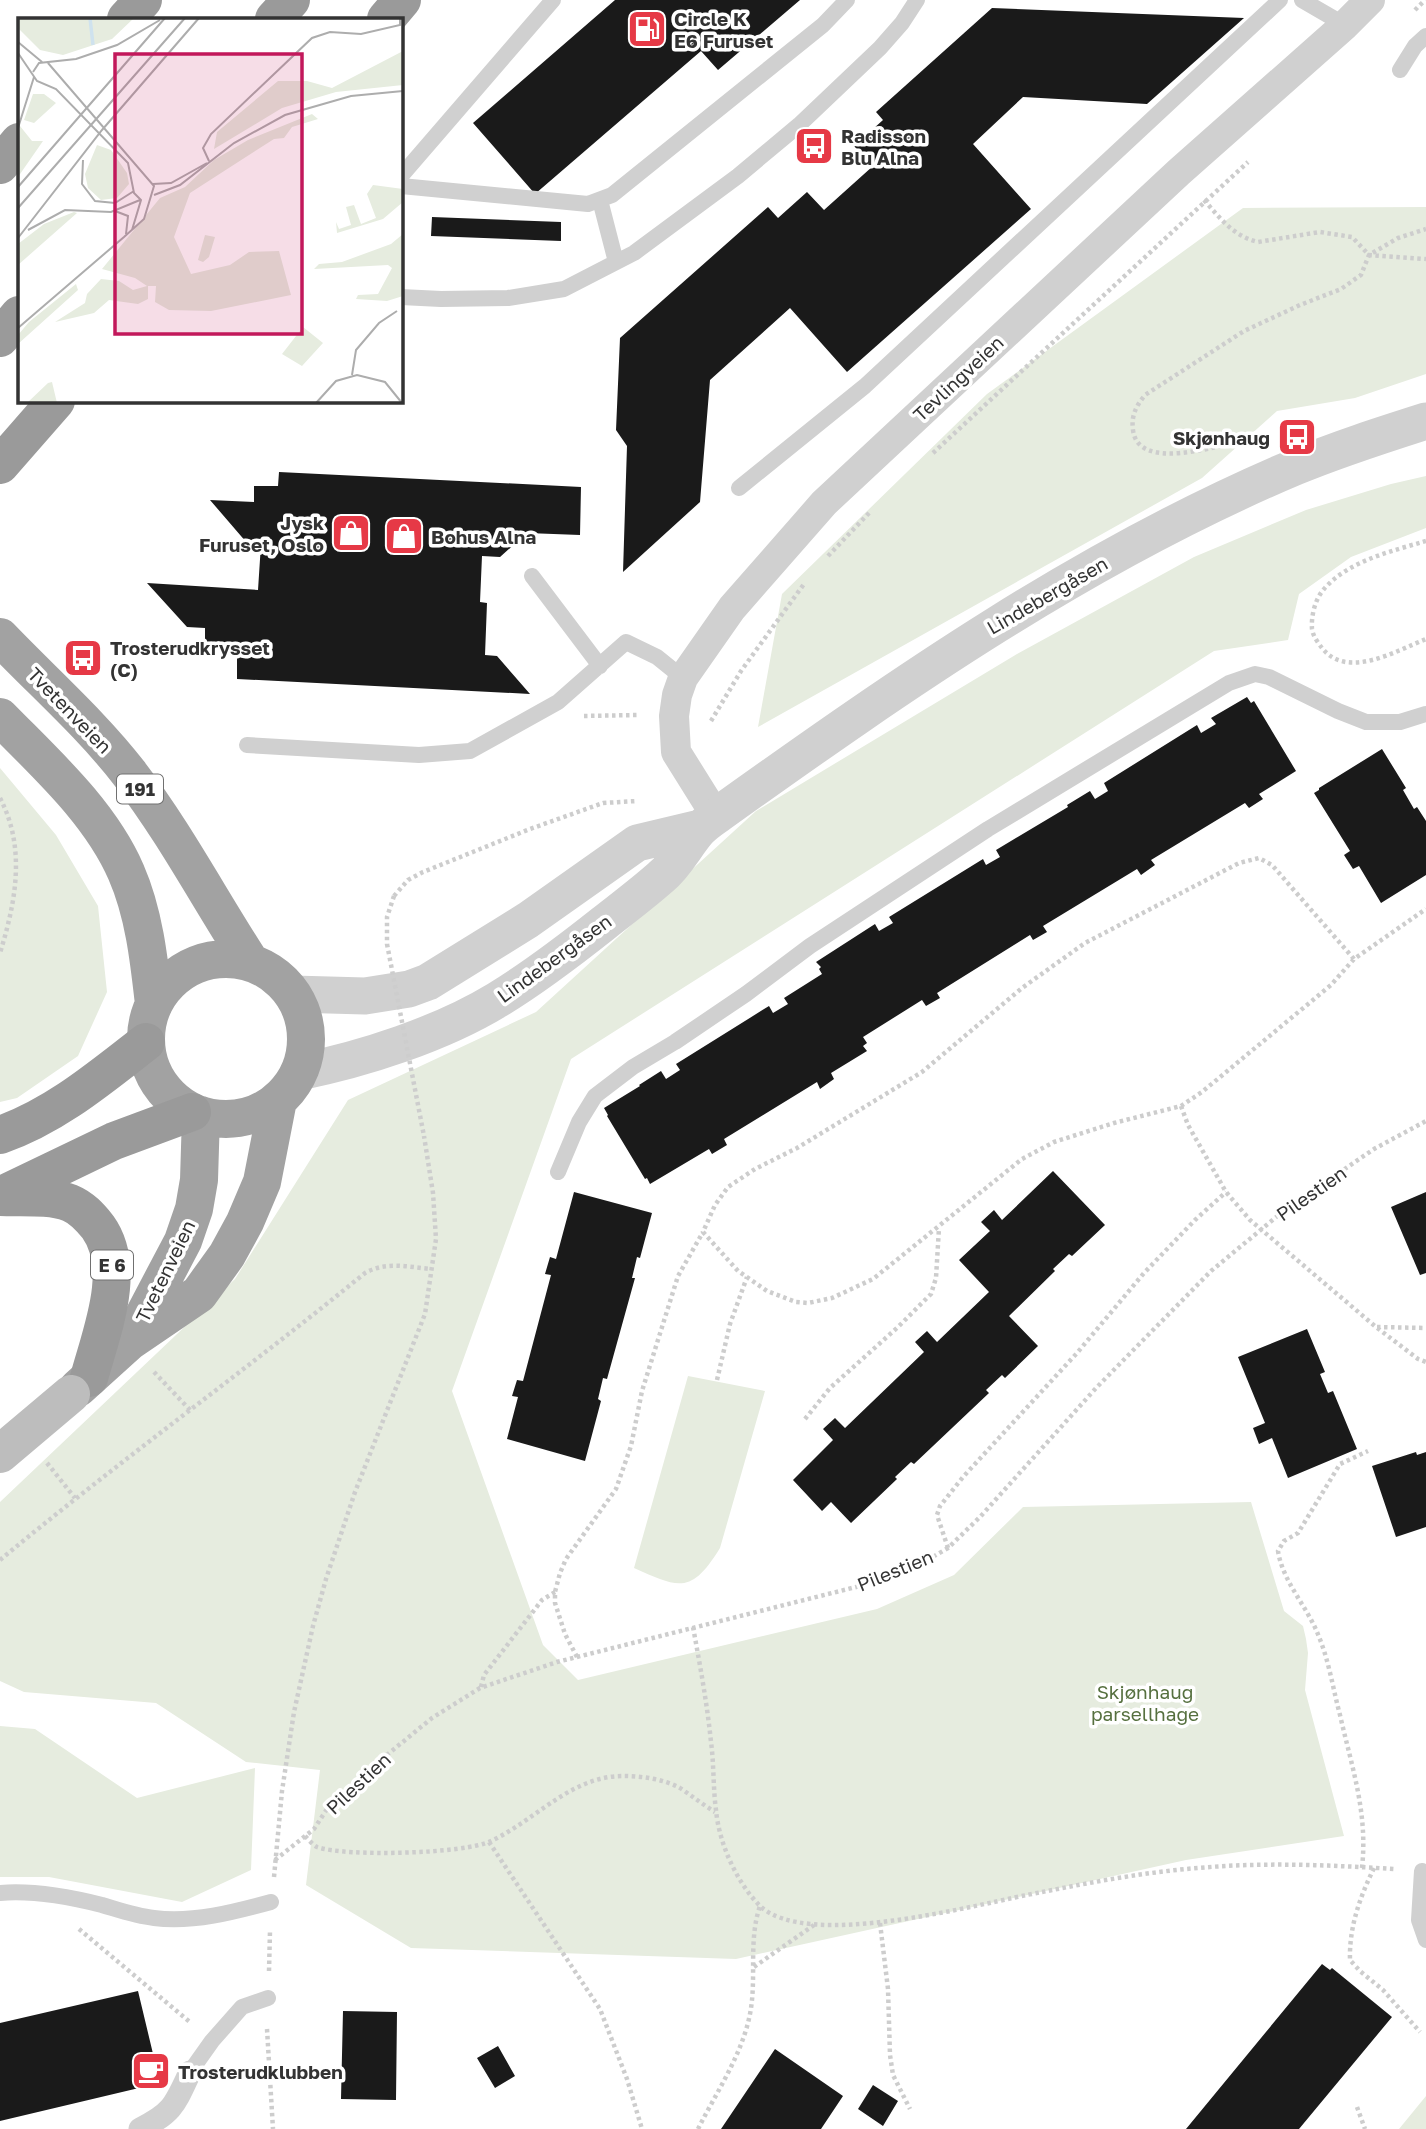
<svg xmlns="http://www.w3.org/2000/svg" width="1426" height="2129" viewBox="0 0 1426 2129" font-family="'Golos Text',sans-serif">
<rect width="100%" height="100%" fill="#fff"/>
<!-- green -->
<path fill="#e6ecdf" d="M1426,207V374L1355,398L1277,411L1202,478L758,727L782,594L987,394L1243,208Z
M1426,476V528L1351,557L1299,594L1288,640L1214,651L571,1059L452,1391L543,1645L578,1680L877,1609L954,1575L1023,1507L1251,1502L1284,1611L1303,1626L1306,1639L1308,1653L1305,1690L1344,1836L1186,1860L736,1959L411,1948L306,1885L320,1770L246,1762L156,1703L24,1692L0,1681V1502L235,1279L348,1100L536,1012L756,811L1017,654L1194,557L1306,510L1391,484Z
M0,768L56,835L98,906L107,992L78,1056L17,1098L0,1102Z
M688,1376L765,1391L720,1548C691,1595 679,1588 634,1568Z
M0,1726L35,1729L137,1798L255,1768L251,1870L182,1902L49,1877H0Z
M1426,2096V2129H1399Z"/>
<!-- building -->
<path fill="#1a1a1a" d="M615,0H800L718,70L701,51L535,194L473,123Z
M992,8L1244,18L1147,104L1023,97L973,144L1031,209L847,372L790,308L710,380L700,502L623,572L627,446L616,430L620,338L768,207L778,218L807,192L824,210L873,166L854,146L883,120L876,112Z
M432,217L561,222V241L431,236Z
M279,472L581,487L580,535L527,533L500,557L482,556L480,602L487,603L485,655L497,656L530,694L237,679V648L205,647V628L187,627L147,583L258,590L261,544L247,543L210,500L254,502V486H278Z
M1247,697L1251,703L1254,701L1296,771L1259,794L1263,799L1249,808L1245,803L1151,860L1155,865L1141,875L1137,869L1043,926L1047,932L1033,940L1030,935L937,993L940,998L926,1006L922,1000L863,1037L867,1043L863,1046L867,1051L831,1073L834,1079L820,1089L817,1082L724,1139L727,1145L712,1154L709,1149L650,1184L647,1178L645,1179L607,1116L608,1115L604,1108L640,1086L639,1085L661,1071L666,1079L680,1070L676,1064L769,1006L773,1013L788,1004L784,998L822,974L819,969L821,967L816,962L875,924L879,931L893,923L889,917L983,859L986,865L1000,857L996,850L1068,807L1067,805L1090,791L1095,799L1108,791L1104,783L1197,725L1201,733L1216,724L1211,718Z
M1382,749L1406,788L1403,790L1414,809L1417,807L1426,821V875L1381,903L1359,866L1353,869L1344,855L1350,851L1314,793L1319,790V788Z
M1053,1171L1105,1225L1072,1256L1069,1254L1053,1269L1055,1271L1009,1316L1038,1346L1005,1378L1002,1375L986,1390L989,1393L914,1464L911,1462L895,1477L897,1479L851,1523L831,1502L822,1511L793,1480L833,1440L823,1429L835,1418L845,1428L924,1352L915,1342L927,1331L937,1342L989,1292L959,1260L990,1231L981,1222L994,1210L1002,1220Z
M574,1192L652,1213L640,1258L637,1257L632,1278H635L607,1379L603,1378L598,1399L601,1401L585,1461L507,1439L518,1397L512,1396L517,1380L523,1381L551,1275L545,1274L550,1257L556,1259Z
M1426,1192V1273L1420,1275L1391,1207Z
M1307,1329L1325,1372L1320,1374L1328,1393L1333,1391L1357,1449L1288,1478L1272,1438L1259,1444L1253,1428L1265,1423L1238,1357Z
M1416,1452L1417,1455L1426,1452V1527L1396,1537L1372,1466Z
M1322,1964L1330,1970L1332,1968L1392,2017L1299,2129H1186Z
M138,1991L160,2083L0,2121V2023Z
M343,2011L397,2012L396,2100L341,2099Z
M498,2046L515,2076L495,2088L477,2058Z
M775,2049L843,2096L821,2129H721Z
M873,2085L898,2101L883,2126L858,2109Z"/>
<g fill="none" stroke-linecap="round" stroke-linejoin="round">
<!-- path -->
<path stroke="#cdcdcd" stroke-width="4.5" stroke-dasharray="3.5 3.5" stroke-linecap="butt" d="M1415,10L1425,0
M1204,200C1220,218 1233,236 1258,242L1320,232L1352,237L1369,255L1426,259
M1242,441C1216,446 1138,472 1133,430C1131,416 1136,406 1145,395L1244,331L1300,305L1341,289L1361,275L1369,255L1398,238L1426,229
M933,453L1248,162
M1426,541C1392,551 1348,561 1324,589C1315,599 1311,616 1312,629C1313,636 1318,643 1322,648C1347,680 1396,651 1426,639
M828,556L870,512
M584,716L639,715
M711,721L741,671L804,584
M0,798C26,848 16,901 0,953
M394,896L408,880L423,872L530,829L603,803L637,801
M1354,959L1272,865L1259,858L1239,863L1085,943L1022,988L922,1072L797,1148L755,1169L728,1187L715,1205L703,1232L738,1271L767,1291L796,1302L808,1303L832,1298L873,1279L1022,1159L1054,1142L1114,1123L1181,1106L1202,1092L1331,985L1354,959L1426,909
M1181,1106L1188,1125L1226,1192L1250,1220L1376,1327L1418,1359L1426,1362
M1377,1327L1426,1328
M154,1372L190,1410
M717,1380L730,1324L747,1277
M805,1419L830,1388L898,1327L931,1294L936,1278L939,1228
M47,1463L75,1498
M948,1548L937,1515L940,1506L963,1477L1077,1353L1144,1273L1195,1220L1226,1192
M0,1560C119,1461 245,1371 365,1273C386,1261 408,1267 431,1269
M693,1627C700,1665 707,1703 711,1742C714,1764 713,1788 716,1810C719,1843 736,1881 759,1905C806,1952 981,1903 1042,1892C1093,1882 1146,1872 1198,1868C1263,1862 1329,1865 1394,1869
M577,1657L565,1634L555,1603V1592L560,1573L566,1559L616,1489L631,1446L642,1391L678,1276L703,1232
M481,1687L484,1675L542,1600L555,1592
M305,1836C309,1840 313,1845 317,1847C345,1857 465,1854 491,1841C536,1820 571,1776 623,1776C641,1776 664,1779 680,1788C692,1796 702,1804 715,1812
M489,1842L600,2009L627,2079L642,2129
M275,1860L314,1829L327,1809L371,1768L432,1718L480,1688L557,1662L860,1586L924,1562L948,1548L980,1517L1097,1387L1211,1271L1286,1209L1374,1149L1426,1121
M1362,1868C1368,1813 1352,1768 1340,1715C1333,1689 1329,1661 1319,1637C1308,1607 1283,1583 1278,1551L1284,1541L1298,1533L1340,1464L1368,1451
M1374,1868C1360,1897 1349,1927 1350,1960L1360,1971L1383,1990L1420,2032
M274,1877L282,1791L294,1712L313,1626L326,1579L355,1492L425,1314L436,1239L433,1193L424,1136
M880,1923L888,1989L890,2055L893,2075L910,2109
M79,1929L191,2023
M754,1967L814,1925
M269,1971L270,1931
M267,2029L273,2129
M1357,2107L1365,2129
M698,2129C716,2093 742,2055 750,2014C757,1978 748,1941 760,1906"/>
<!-- service -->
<path stroke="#d0d0d0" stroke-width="16" d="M1302,0L1345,25
M1400,70L1415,46L1426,36
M401,176L553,0
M401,186L588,204L612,195L823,25L847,0
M600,200L616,262
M401,297L441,299L508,298L564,289L634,253L738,176L799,125L880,48L902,23L917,0
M739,488L865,386L1280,0
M532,576L600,666
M247,745L419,755L470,751L558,702L626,642L657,657L683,678
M558,1172L579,1122L595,1096L633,1067L675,1042L746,994L810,946L988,829L1229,683L1255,674L1269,677L1338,711L1366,722H1400L1426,714
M1422,1871L1419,1920L1426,1940
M0,1893C33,1890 70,1897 102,1905C119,1910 136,1916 154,1918C193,1923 234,1912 271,1902
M190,2072L212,2041L242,2007L268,1998"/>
<!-- pedestrian -->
<path stroke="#d0d0d0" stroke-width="23" d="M140,2129C173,2113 175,2104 190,2072"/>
<!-- minor -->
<path stroke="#d0d0d0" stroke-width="30" d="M716,816L676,752L674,716L677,695L683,678L732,608L824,503L1179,172L1345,25L1370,0"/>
<!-- tertiary -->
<path stroke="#d0d0d0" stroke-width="37" d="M293,994L365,996L409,989L428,982L528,920L637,843L700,828
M299,1072C364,1059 441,1034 497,1000C535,977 570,950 604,923C623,908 643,893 661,877C676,865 685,846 698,831C704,824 712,819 719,814C902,683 1086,555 1295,467C1338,449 1382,435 1426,421"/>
<!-- trunk -->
<path stroke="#a2a2a2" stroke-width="38" d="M0,637C43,682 91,724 129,773C175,833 210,900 251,963
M0,717C45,763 100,812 126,872C144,913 149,959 154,1004
M146 1039a80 80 0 1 1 160 0a80 80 0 1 1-160 0Z
M133,1336L183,1241L194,1209L199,1180L201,1115
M78,1388L130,1341L199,1294L227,1255L245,1222L262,1182L278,1100"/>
<!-- motorway -->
<path stroke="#9a9a9a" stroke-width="38" d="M126,19L143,0
M274,19L291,0
M386,19L402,0
M0,165L19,142
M0,338L19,315
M0,465L56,401
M0,1135C55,1116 101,1077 146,1042
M4,1194L114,1141L192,1112
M0,1197C22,1198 49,1195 70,1203C82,1208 90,1217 98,1227C128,1269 101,1333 89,1378"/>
<!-- path-bridge -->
<path stroke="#cdcdcd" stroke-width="4.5" stroke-dasharray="3.5 3.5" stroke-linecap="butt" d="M394,896L387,917V944L424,1136"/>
<!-- secondary-bridge -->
<path stroke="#bdbdbd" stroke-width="38" d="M0,1454L71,1394"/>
</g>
<!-- icons -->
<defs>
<g id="fuel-square" transform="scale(2.0125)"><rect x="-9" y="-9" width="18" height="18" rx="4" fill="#e63946" stroke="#fff"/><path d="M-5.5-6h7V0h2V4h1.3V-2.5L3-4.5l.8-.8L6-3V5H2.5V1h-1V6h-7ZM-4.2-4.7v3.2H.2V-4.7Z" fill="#fff"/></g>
<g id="bus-square" transform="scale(2.0125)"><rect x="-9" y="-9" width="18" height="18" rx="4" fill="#e63946" stroke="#fff"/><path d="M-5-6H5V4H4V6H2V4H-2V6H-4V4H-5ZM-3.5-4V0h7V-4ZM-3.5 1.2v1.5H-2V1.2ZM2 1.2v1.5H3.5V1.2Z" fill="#fff"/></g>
<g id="shop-square" transform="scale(2.0125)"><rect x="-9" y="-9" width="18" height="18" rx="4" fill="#e63946" stroke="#fff"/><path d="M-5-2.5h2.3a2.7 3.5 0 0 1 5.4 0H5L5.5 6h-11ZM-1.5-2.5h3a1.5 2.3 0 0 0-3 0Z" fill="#fff"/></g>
<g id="cafe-square" transform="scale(2.0125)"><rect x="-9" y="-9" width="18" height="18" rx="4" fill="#e63946" stroke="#fff"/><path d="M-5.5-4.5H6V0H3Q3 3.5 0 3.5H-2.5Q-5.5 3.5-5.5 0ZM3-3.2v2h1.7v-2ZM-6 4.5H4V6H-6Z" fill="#fff"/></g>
</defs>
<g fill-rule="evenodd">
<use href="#fuel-square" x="647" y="29"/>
<use href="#bus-square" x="814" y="146"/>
<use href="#bus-square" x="1297" y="437"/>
<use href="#shop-square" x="351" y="533"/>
<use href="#shop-square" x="404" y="536"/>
<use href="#bus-square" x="83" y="658"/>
<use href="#cafe-square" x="151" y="2071"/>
</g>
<g text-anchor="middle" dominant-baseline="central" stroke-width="7" stroke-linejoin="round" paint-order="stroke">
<!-- shield labels -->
<g fill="#fff" stroke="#707070" stroke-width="2">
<rect x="117" y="774.5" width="46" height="29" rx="5"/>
<rect x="91" y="1250.5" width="42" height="29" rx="5"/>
</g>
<g font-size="18" font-weight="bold" fill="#333">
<text x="140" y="789">191</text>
<text x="112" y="1265">E 6</text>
</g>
<!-- poi labels -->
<g font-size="19" font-weight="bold" fill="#333" stroke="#fff" text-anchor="start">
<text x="674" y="18">Circle K<tspan x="674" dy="22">E6 Furuset</tspan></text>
<text x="841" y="135">Radisson<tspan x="841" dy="22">Blu Alna</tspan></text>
<text x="1270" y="437" text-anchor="end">Skjønhaug</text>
<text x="324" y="522" text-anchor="end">Jysk<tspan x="324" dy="22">Furuset, Oslo</tspan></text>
<text x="431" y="536">Bohus Alna</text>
<text x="110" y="647">Trosterudkrysset<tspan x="110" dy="22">(C)</tspan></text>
<text x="178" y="2071">Trosterudklubben</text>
</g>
<!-- street labels -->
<g font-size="19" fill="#333" stroke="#fff">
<text transform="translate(958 378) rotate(-43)">Tevlingveien</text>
<text transform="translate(1047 595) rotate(-30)">Lindebergåsen</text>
<text transform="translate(70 710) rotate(46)">Tvetenveien</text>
<text transform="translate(554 958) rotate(-36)">Lindebergåsen</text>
<text transform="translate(1311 1193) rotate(-35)">Pilestien</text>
<text transform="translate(165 1271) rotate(-64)">Tvetenveien</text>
<text transform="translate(895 1570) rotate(-22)">Pilestien</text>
<text transform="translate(358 1783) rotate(-43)">Pilestien</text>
</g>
<!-- park labels -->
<g font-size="19" fill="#56703f" stroke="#fff">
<text x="1145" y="1691">Skjønhaug<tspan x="1145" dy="22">parsellhage</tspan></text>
</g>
</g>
<!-- overview -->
<g transform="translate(18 18)">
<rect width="385" height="385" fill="#fff"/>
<path d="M0,0H116L94,21L45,37L22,32L0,10ZM385,33V67L318,74L264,90L196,131L199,114L260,63H289L314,70ZM15,76H26L38,85L16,105L6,102ZM294,96L300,101L274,109L266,120L256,121L172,175L156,219L173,256L212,247L231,234L261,233L273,277L193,293L151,292L137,284L138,268H130V281L120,286L91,282L76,295L37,304L67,285L69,276L83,261L101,263L115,272L129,268L117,260L84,251L142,180L167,169L196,142L230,122ZM2,108L14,123H25L0,159ZM79,127L93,132L109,155L111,166L99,180L83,182L70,170L67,156ZM355,167L385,171V184L365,201L319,215L318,204L321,211L333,207L328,189L336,187L343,206L358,200L349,176ZM56,194L59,195L0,247V226L26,206ZM385,216V278L369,283L338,281L340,277L360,276L374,250L370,247L296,251L301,246L324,244L373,226ZM187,217L197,219L191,239L185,244L180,242ZM58,266L60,272L0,326V317L11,304ZM285,309L305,325L284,348L264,336ZM34,364L39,385H9L30,365Z" fill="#e6ecdf"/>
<path fill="none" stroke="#cfe2ee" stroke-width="3.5" d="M72,0L75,27"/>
<path fill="none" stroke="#adadad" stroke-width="2" d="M0,24L24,44M0,35L19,63L38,71L110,145L116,175L123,182L114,212M30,45L136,168L126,201L106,219M15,54L21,45L58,41L99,27L142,2M0,110L16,59M65,142L64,166L77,183L97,185L116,173M191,143L185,130L193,116L294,20L312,14L343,16L382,7V0M135,166L153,165L189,145M0,169L147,0M136,177L162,167L216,125L267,97L333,78L385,73M0,190L167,0M97,193L110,198L108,216M10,212L47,192L93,194L122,182M0,220L84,112L181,0M0,310L106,219M334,357L338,332L361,305L379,293M298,385L318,363L339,357L367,364L384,385"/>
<path fill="#c2185b" fill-opacity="0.15" stroke="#c2185b" stroke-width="3.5" d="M97,36H284V316H97Z"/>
<rect width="385" height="385" fill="none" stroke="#333" stroke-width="3.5"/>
</g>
</svg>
